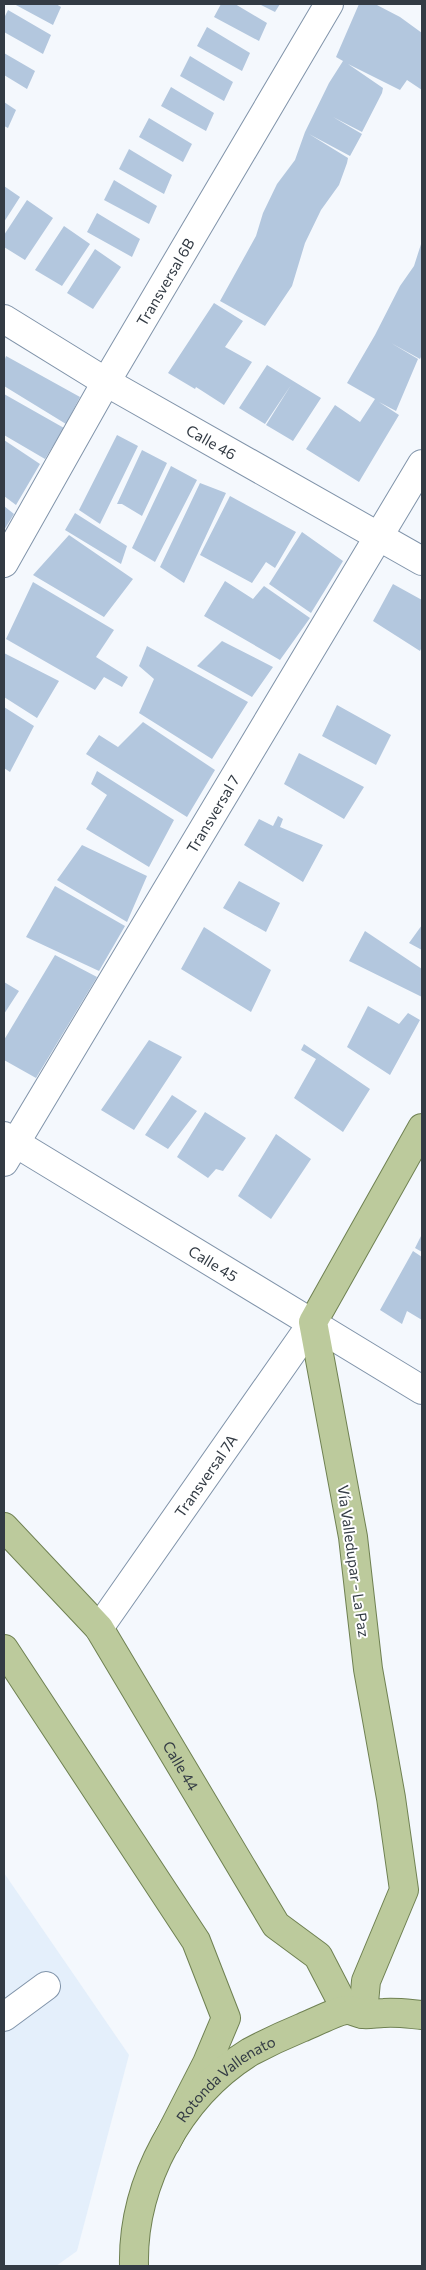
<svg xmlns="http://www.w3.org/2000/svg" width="426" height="2270" viewBox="0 0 426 2270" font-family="Commissioner,sans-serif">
<rect width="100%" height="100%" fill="#f4f8fd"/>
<!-- built -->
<path fill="#e4effb" d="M4,1873L129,2055L77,2251L56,2266H4Z"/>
<!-- building -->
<path fill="#b3c7de" d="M14,4H56L61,7L53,25Z
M221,4H235L267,23L259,41L214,17Z
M259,4H280L275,12Z
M359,4H375L400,17L422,33V90L407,80L400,90L348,64L383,88L382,93L362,132L333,117L362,134L350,156L309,134L348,158L347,163L339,185L321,210L305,243L292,286L265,326L220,301L256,236L263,213L277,184L295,160L305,132L329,83L343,61L336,57Z
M8,10L51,35L43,54L4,32V18Z
M207,27L250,53L242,71L197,46Z
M4,53L35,71L27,89L4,75Z
M190,56L233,82L224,101L180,76Z
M171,87L214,113L206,131L161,106Z
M4,102L16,110L8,128L4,126Z
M149,118L192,144L183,162L139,137Z
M129,149L172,175L164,194L119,169Z
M114,180L157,206L149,224L104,200Z
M4,186L20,197L4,222Z
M27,200L53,218L25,260L4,247V235Z
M97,213L140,239L132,257L87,232Z
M64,226L90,244L62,286L35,270Z
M422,241V355L420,359L391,343L418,359L396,411L379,402L399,415L359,482L306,449L335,405L360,422L375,399L347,383L375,335L400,286L414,266Z
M95,249L121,267L93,309L67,293Z
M214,303L243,321L225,347L252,362L224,405L196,387L195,389L168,373Z
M6,356L80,397L66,424L4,386V362Z
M267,365L321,398L293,441L266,425L291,385L265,424L239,408Z
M4,394L64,428L45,459L4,435Z
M117,435L138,446L100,524L79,510Z
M4,440L40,464L16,505L4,496Z
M142,450L167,463L142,516L122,504H117Z
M171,466L197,480L155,562L132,548Z
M200,483L226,493L184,583L160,567Z
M230,496L296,532L275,568L266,562L252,583L200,555Z
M4,506L14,514L4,530Z
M75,513L127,546L121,564L65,530Z
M302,532L343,561L311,613L269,584Z
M69,535L133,579L104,617L33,575Z
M225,581L253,599L264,586L310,618L280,660L204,616Z
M33,582L114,630L96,657L128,677L122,687L104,677L95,690L6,639Z
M393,584L422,600V647L420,651L373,621Z
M222,641L273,667L252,697L197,666Z
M147,646L248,702L212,759L139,713L154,679L139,666Z
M4,653L59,681L37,718L4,697Z
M337,705L391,735L376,765L322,736Z
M4,707L34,726L10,772L4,768Z
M143,722L215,770L187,817L86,754L99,735L118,747Z
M299,753L364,787L344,819L284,784Z
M97,771L174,820L149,867L86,829L107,795L91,784Z
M278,816L283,819L280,827L323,845L303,882L244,845L259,819L273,826Z
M82,845L147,876L127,922L57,880Z
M239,881L280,903L266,932L223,908Z
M55,886L125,926L99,971L26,937Z
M422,925V950L409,943Z
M204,927L271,970L251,1012L181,969Z
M365,931L422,969V997L349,961Z
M55,955L97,977L36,1078L4,1060V1040Z
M4,982L19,991L4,1014Z
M368,1006L399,1024L408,1013L420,1020L390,1075L347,1047Z
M149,1040L182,1057L134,1130L101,1110Z
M304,1044L370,1089L343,1132L294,1098L316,1059L301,1050Z
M172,1095L197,1111L168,1149L145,1135Z
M205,1112L246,1138L223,1171L216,1169L208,1178L177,1157Z
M276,1134L311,1159L271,1219L238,1196Z
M422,1234V1252L415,1248Z
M413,1251L422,1257V1320L407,1311L402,1324L380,1310Z"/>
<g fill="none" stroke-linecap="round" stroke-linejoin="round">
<!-- minor casing -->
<g stroke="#8194aa" stroke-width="30">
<g id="minor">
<path id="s1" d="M4,319L106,382L422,561"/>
<path id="s2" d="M4,563L106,382L329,4"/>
<path id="s3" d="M4,1136L422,1390"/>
<path id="s4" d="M4,1162L422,464"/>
<path id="s5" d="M99,1628L313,1322"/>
<path d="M4,2017L46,1986"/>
</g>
</g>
<!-- major casing -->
<g stroke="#6f8152" stroke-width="30">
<g id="major">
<path id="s6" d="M4,1527L99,1628L276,1925L318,1956L346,2010"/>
<path d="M4,1649L196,1941L226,2018L207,2063L166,2143"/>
<path d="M363,2014L366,1981L404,1890L391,1798L368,1669L353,1537L313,1322L422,1128"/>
<path id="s7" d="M134,2266C132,2183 179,2096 250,2052C267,2043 284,2035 301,2028C311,2024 339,2010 347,2010C352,2010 357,2013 362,2014C369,2015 377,2013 384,2013C397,2012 410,2014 422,2015"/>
</g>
</g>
<!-- minor -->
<use href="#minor" stroke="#fff" stroke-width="28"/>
<!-- major -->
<use href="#major" stroke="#bcca9c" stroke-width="28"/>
</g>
<g text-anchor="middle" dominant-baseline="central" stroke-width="4" stroke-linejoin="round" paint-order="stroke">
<!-- street labels -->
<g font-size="15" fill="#333b44" stroke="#fff">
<text stroke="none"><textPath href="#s2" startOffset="324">Transversal 6B</textPath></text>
<text stroke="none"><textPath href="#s1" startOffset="241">Calle 46</textPath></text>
<text stroke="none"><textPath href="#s4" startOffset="406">Transversal 7</textPath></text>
<text stroke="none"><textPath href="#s3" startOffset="245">Calle 45</textPath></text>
<text stroke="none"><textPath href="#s5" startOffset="186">Transversal 7A</textPath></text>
<text transform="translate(354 1561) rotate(82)">Vía Valledupar - La Paz</text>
<text stroke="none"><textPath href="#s6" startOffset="299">Calle 44</textPath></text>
<text stroke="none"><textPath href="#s7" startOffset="218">Rotonda Vallenato</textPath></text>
</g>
</g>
<!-- border -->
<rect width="426" height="2270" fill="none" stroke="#333b44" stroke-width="10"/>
</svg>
